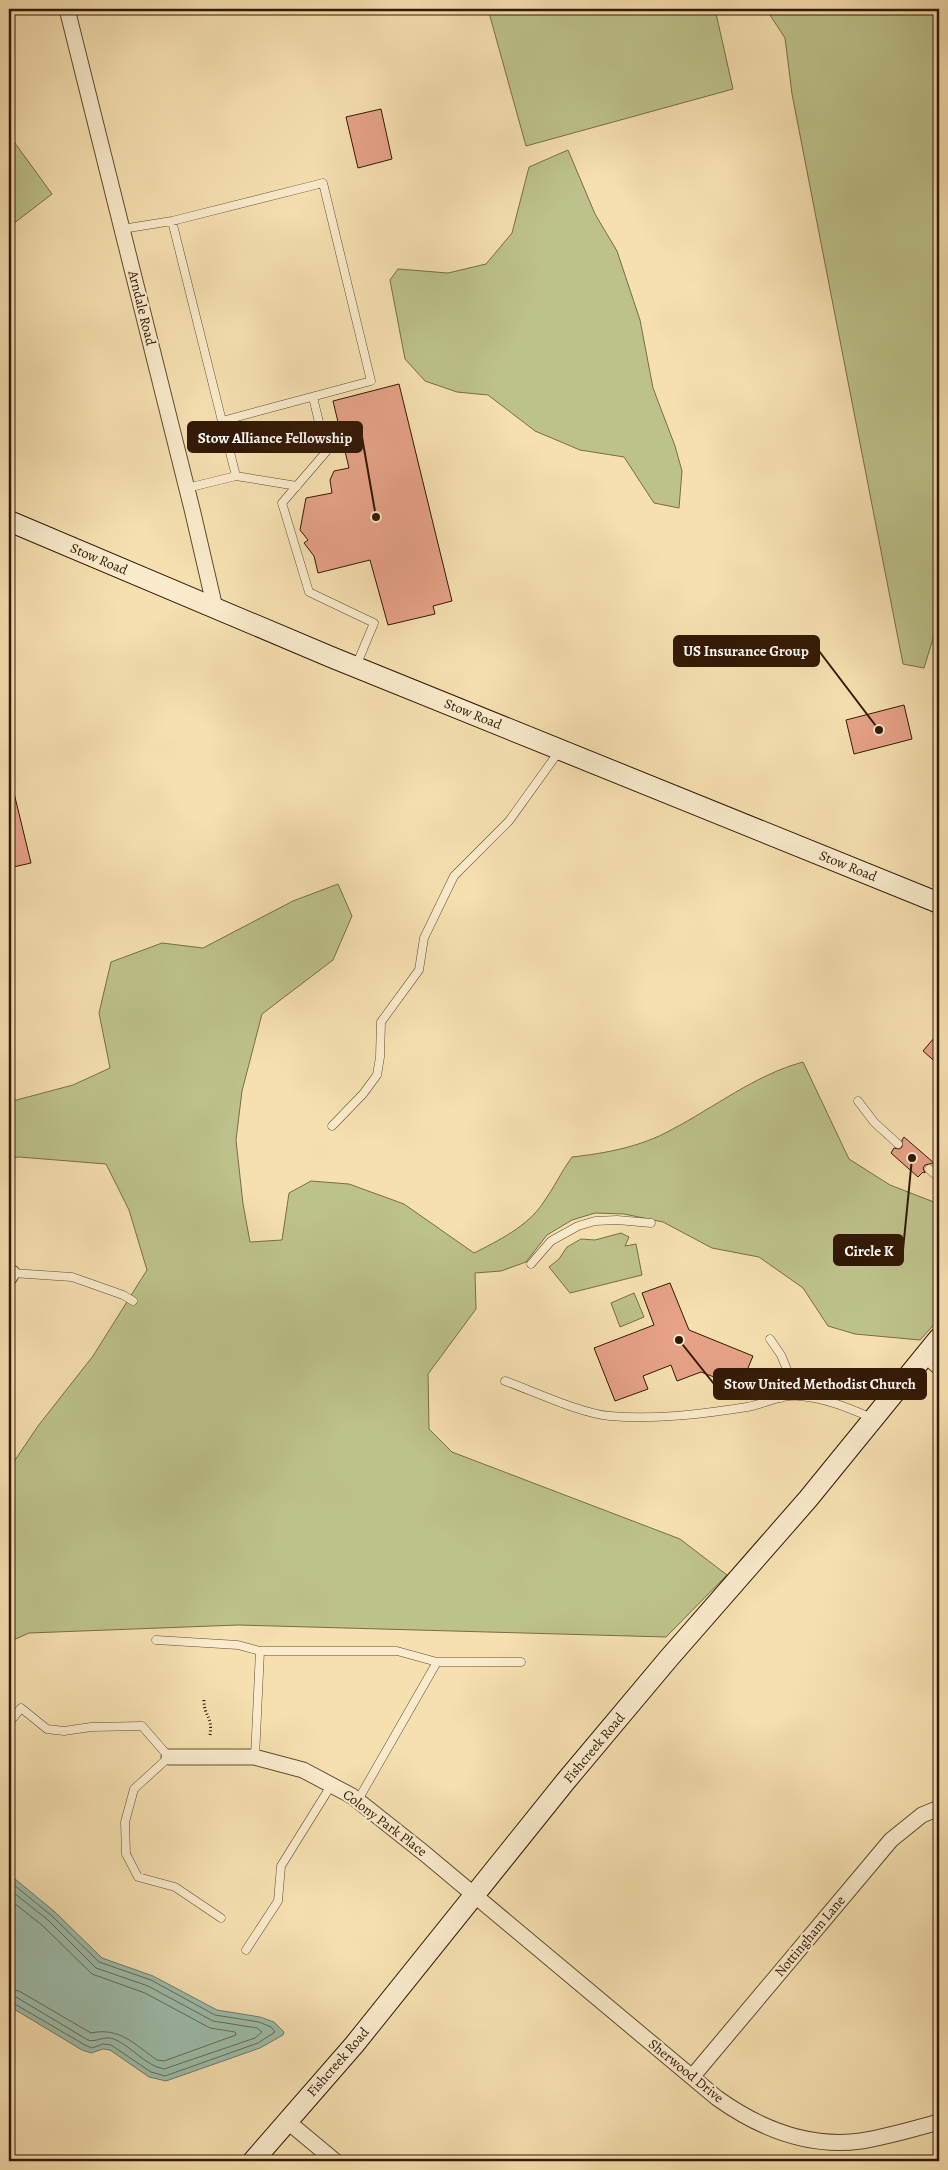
<svg xmlns="http://www.w3.org/2000/svg" width="948" height="2170" viewBox="0 0 948 2170" font-family="Alegreya,serif">
<rect width="100%" height="100%" fill="#f6e0b0"/>
<filter id="stains"><feTurbulence type="fractalNoise" baseFrequency=".004" numOctaves="4"/><feColorMatrix values="0 0 0 0 .2 0 0 0 0 .09 0 0 0 0 .02 0 0 0 .5 -.17"/></filter>
<radialGradient id="worn" r=".72"><stop offset=".6" stop-color="#630" stop-opacity="0"/><stop offset="1" stop-color="#630" stop-opacity=".3"/></radialGradient>
<!-- green -->
<path fill="#bdc28a" stroke="#786d47" d="M488,9H715L733,89L526,146Z
M766,9H939V619L924,668L903,664L792,94L785,38Z
M9,135L52,194L9,227Z
M568,150L595,214L617,251L640,320L653,388L675,446L682,471L679,508L654,503L624,457L580,450L535,431L488,395L457,392L425,381L405,359L390,280L398,269L448,273L486,264L512,233L529,167Z
M338,884L352,916L333,960L262,1014L242,1091L236,1140L243,1204L250,1242L282,1240L289,1193L311,1181L349,1184L404,1204L474,1253C498,1241 528,1226 543,1203C554,1188 561,1172 572,1157C607,1153 640,1147 671,1130C715,1107 755,1075 803,1062L849,1159L890,1185L939,1204V1319L920,1340L855,1334L828,1326L803,1288L759,1257L712,1248L663,1222L624,1214L595,1213L572,1220L547,1235L526,1262L501,1271L475,1273L476,1309L428,1374L429,1429L452,1452L680,1539L727,1575L666,1637L238,1625L29,1633L9,1642V1469L38,1426L93,1356L147,1270L129,1210L106,1164L19,1157L9,1158V1102L73,1085L110,1068L99,1013L111,962L162,943L203,948L293,901Z
M621,1233L629,1237L625,1246L636,1244L642,1275L570,1293L549,1267L559,1259L567,1247L581,1239L595,1240Z
M634,1293L644,1317L620,1327L611,1303Z"/>
<!-- water -->
<path fill="#9dbdab" stroke="#727b68" d="M9,1874L55,1912L102,1958L153,1976L217,2010L260,2017L274,2022L284,2032L283,2035L260,2048L166,2081L149,2077L110,2050L103,2049L91,2053L82,2050L9,2006Z"/>
<g fill="none" stroke-linecap="round" stroke-linejoin="round">
<!-- shore -->
<path stroke="#686a58" stroke-width="1" d="M9,1881L52,1916L99,1962L151,1980L215,2015L259,2022L271,2027L275,2032L258,2043L165,2076L151,2072L111,2045L103,2044L92,2048L85,2045L13,2003L9,2002
M9,1889L48,1920L96,1968L148,1986L213,2021L257,2028L262,2032L255,2038L164,2069C144,2065 133,2047 114,2039C104,2035 96,2043 88,2040L16,1997L9,1996
M9,1899L43,1926L92,1974L145,1993L210,2028L235,2032L236,2035L164,2061L157,2060C134,2044 120,2027 91,2033L19,1991L9,1989"/>
</g>
<!-- building -->
<path fill="#e7a288" stroke="#321804" d="M381,109L392,159L358,168L346,117Z
M399,384L452,601L433,606L435,614L388,625L370,560L318,573L314,556L304,543L308,540L300,530L306,498L332,493L330,480L334,471L349,468L333,401Z
M904,705L912,739L854,754L846,720Z
M9,793H14L31,863L9,868Z
M939,1032V1065L923,1051Z
M904,1137L934,1163L925,1165L923,1168L925,1173L923,1172L918,1177L891,1153L894,1148L899,1149L902,1147V1140Z
M670,1283L689,1330L753,1356L740,1387L701,1372L677,1381L671,1365L643,1376L648,1389L615,1401L594,1348L654,1325L642,1293Z"/>
<g fill="none" stroke-linecap="round" stroke-linejoin="round">
<!-- lane casing -->
<g stroke="#634a2f" stroke-width="9">
<path id="lane" d="M122,229L172,221L323,183L371,381L222,421L172,221
M313,397L326,452L282,503L309,592L374,623L356,666
M236,476L297,486
M187,488L236,476L222,421
M858,1101L874,1122L898,1144
M332,1126L363,1094L377,1075L380,1057L381,1022L419,970L424,938L454,876L509,821L560,750
M929,1169L939,1178
M531,1264L551,1241L578,1226L595,1221L617,1220L651,1223
M12,1273L72,1277L123,1295L133,1301
M770,1339L781,1355L798,1396
M505,1381C533,1391 582,1414 610,1416C655,1420 703,1414 747,1407C764,1404 782,1394 799,1396C825,1398 849,1408 872,1418
M781,1398L791,1379
M156,1640L238,1645L260,1651H397L437,1662L358,1800
M437,1662H521
M9,1723L21,1708L47,1729L64,1731L91,1727L142,1726L169,1757L134,1789L125,1822L126,1854L138,1877L175,1887L221,1918
M255,1757L260,1651
M246,1950L278,1901L281,1866L332,1784"/>
</g>
<!-- street casing -->
<g stroke="#634a2f" stroke-width="17">
<path id="street" d="M67,9L192,509L215,608
M9,1278L12,1273
M925,1355L939,1367
M169,1757H254L303,1770L352,1796L424,1853L717,2098C759,2128 809,2148 861,2141C887,2137 913,2129 939,2122
M692,2077L891,1840L922,1815L939,1808
M287,2121L335,2161"/>
</g>
<!-- secondary casing -->
<g stroke="#321804" stroke-width="22">
<path id="secondary" d="M9,521L331,657L939,903
M253,2161L354,2045L565,1782L669,1658L808,1499L939,1338"/>
</g>
<!-- path -->
<path stroke="#321804" stroke-width="3" stroke-dasharray="1 2.5" stroke-linecap="butt" d="M204,1700C204,1717 213,1716 210,1735"/>
<!-- lane -->
<use href="#lane" stroke="#f9ebcc" stroke-width="8"/>
<!-- street -->
<use href="#street" stroke="#f9ebcc" stroke-width="15"/>
<!-- secondary -->
<use href="#secondary" stroke="#f9ebcc" stroke-width="20"/>
</g>
<g text-anchor="middle" dominant-baseline="central" stroke-width="4.5" stroke-linejoin="round" paint-order="stroke">
<!-- street labels -->
<g font-size="14" fill="#321804" stroke="#f9ebcc">
<text transform="translate(142 308) rotate(76)">Arndale Road</text>
<text transform="translate(99 559) rotate(23)">Stow Road</text>
<text transform="translate(473 714) rotate(22)">Stow Road</text>
<text transform="translate(848 866) rotate(22)">Stow Road</text>
<text transform="translate(594 1748) rotate(-50)">Fishcreek Road</text>
<text transform="translate(385 1823) rotate(37)">Colony Park Place</text>
<text transform="translate(810 1936) rotate(-50)">Nottingham Lane</text>
<text transform="translate(338 2062) rotate(-49)">Fishcreek Road</text>
<text transform="translate(686 2071) rotate(39)">Sherwood Drive</text>
</g>
</g>
<!-- callouts -->
<path fill="none" stroke="#321804" stroke-width="2" d="M376 517L362 437M879 730L819 651M912 1158L903 1250M679 1340L714 1384"/>
<g fill="#321804" stroke="#f9ebcc" stroke-width="2">
<circle cx="376" cy="517" r="5"/>
<circle cx="879" cy="730" r="5"/>
<circle cx="912" cy="1158" r="5"/>
<circle cx="679" cy="1340" r="5"/>
</g>
<g fill="#321804" stroke="#321804" stroke-width="2">
<rect x="188" y="422" width="174" height="30" rx="5"/>
<rect x="674" y="636" width="145" height="30" rx="5"/>
<rect x="834" y="1235" width="69" height="30" rx="5"/>
<rect x="714" y="1369" width="212" height="30" rx="5"/>
</g>
<g font-size="15" text-anchor="middle" font-weight="bold" fill="#fff">
<text x="275" y="443">Stow Alliance Fellowship</text>
<text x="746" y="656">US Insurance Group</text>
<text x="869" y="1256">Circle K</text>
<text x="820" y="1389">Stow United Methodist Church</text>
</g>
<!-- margin -->
<rect width="948" height="2170" fill="none" stroke="#f6e0b0" stroke-width="30"/>
<rect x="10" y="10" width="928" height="2150" fill="none" stroke="#321804" stroke-width="2.5"/>
<rect x="15" y="15" width="918" height="2140" fill="none" stroke="#321804"/>
<rect width="100%" height="100%" filter="url(#stains)"/>
<rect width="100%" height="100%" fill="url(#worn)"/>
</svg>
